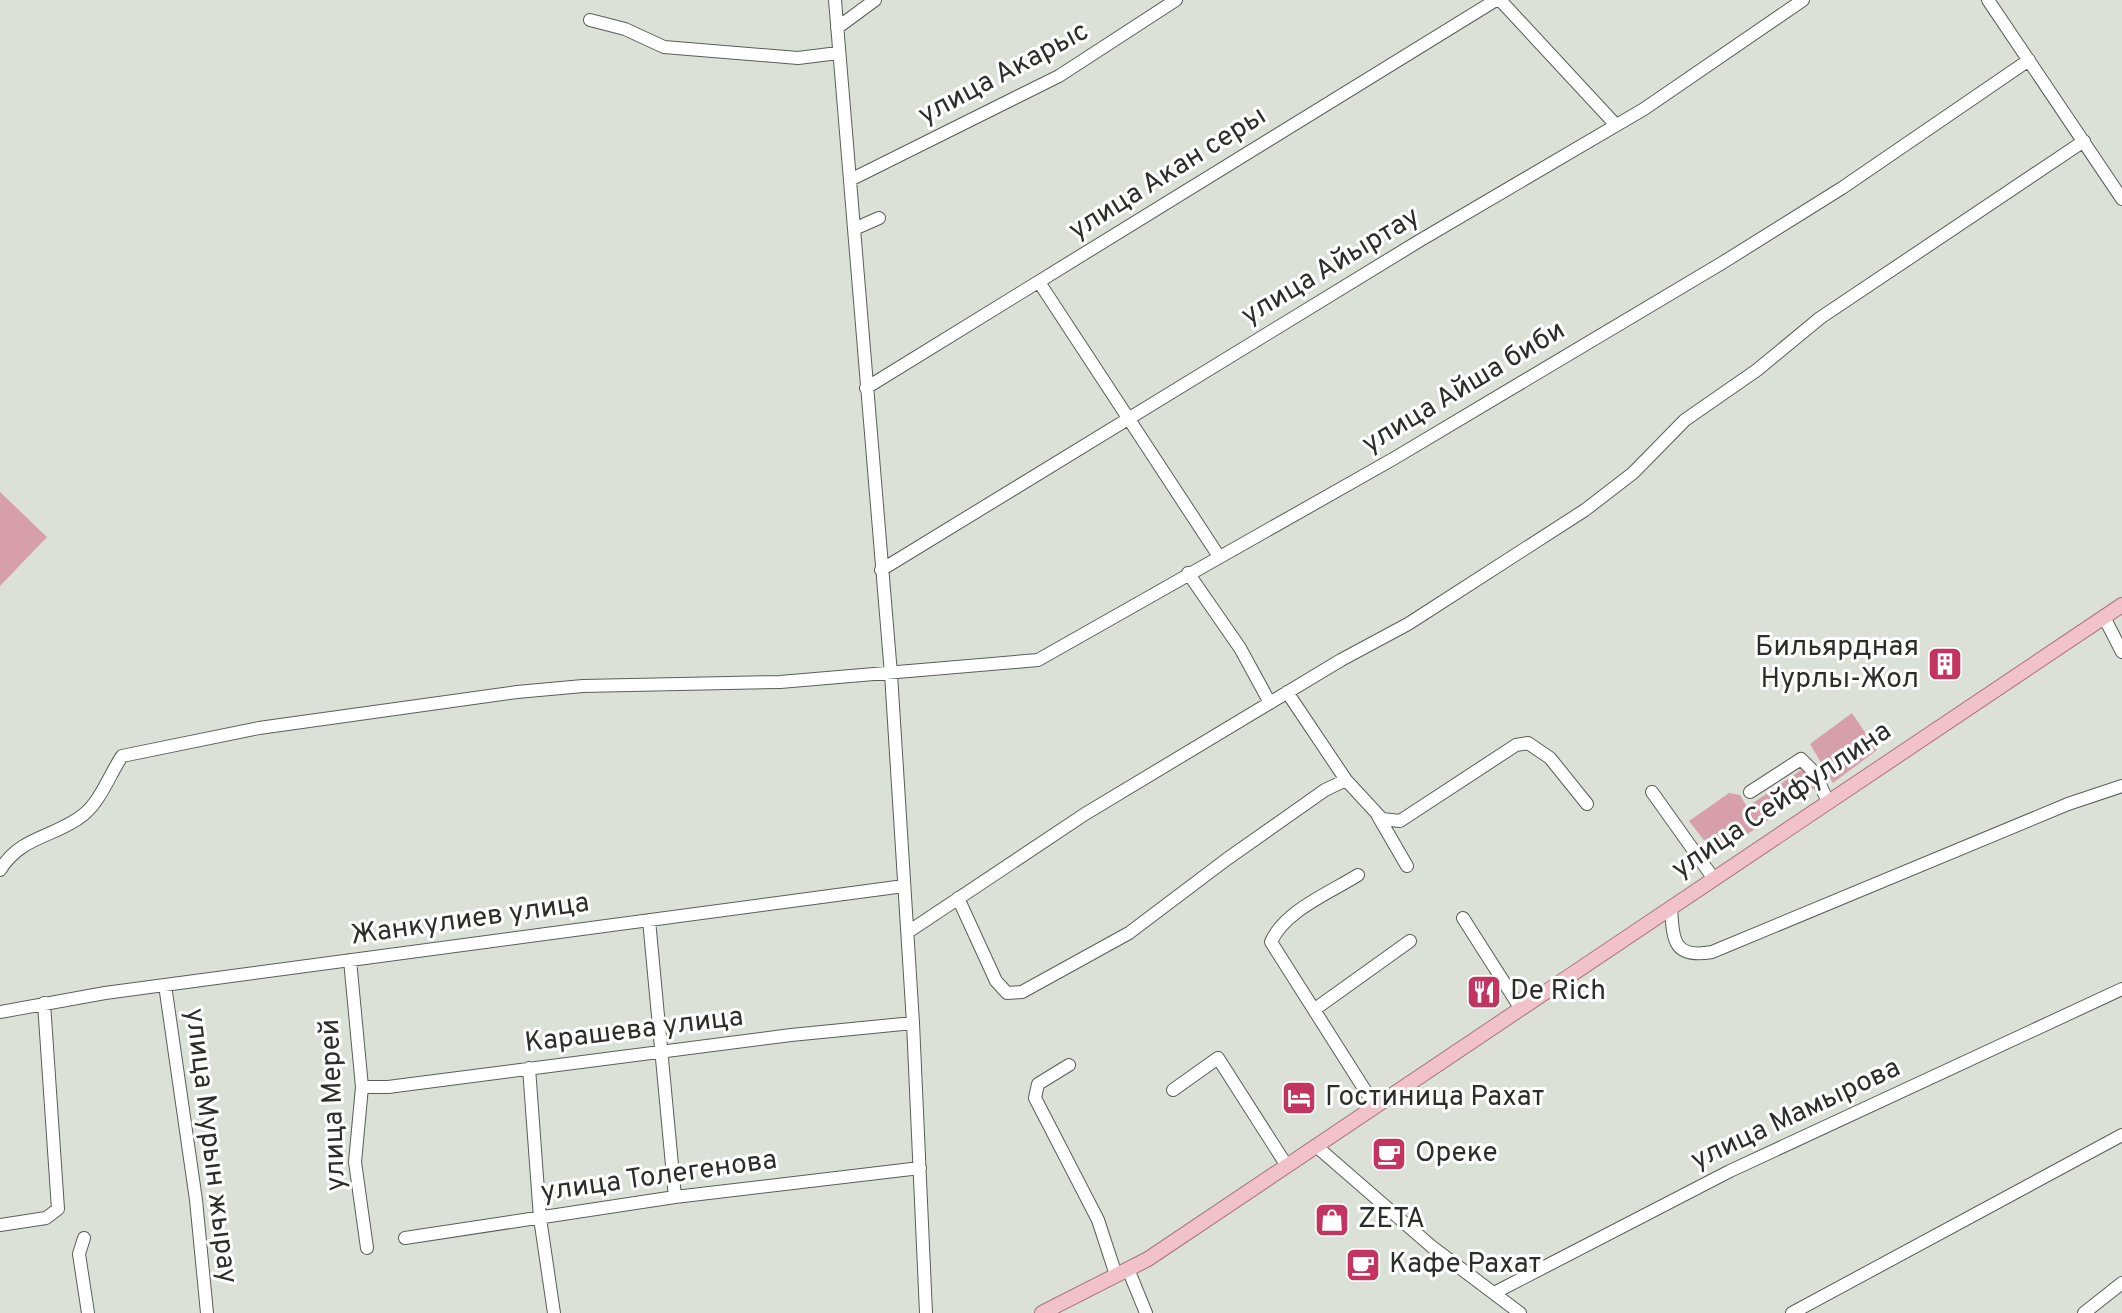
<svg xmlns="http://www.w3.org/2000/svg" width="2122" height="1313" viewBox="0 0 2122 1313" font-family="Overpass,sans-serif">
<rect width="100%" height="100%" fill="#dce1d8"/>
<!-- green -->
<path fill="#d69fa9" d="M0,492L47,537L0,586Z
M1852,713L1877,750L1833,783L1810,744Z
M1804,768L1814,788L1716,856L1689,821L1729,793L1740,795L1747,807Z"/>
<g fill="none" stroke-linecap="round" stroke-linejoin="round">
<!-- minor casing -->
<g stroke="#5a5e57" stroke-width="14">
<path id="minor" d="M835,0L891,674L913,1023L926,1313
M1500,0L1615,124
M1988,0L2122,199
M590,20L625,29L664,47L798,58L838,53
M837,28L875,0
M850,180L1059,76L1176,0
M854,229L879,218
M1039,282L1218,555
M866,388L1496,0
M881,570L1419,241L1644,109L1803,0
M1188,573L1240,648L1270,703
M2104,617L2122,652
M1287,692L1346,780L1382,819L1400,821L1516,745L1528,743L1550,758L1587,804
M1652,792L1714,879
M1750,792L1801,759L1815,773L1828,802
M1378,816L1407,866
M0,870C22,835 54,838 83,815C100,802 110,774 122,756L259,728L517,692L583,686L780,682L1038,660L1393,459L1722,263L1842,188L2029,60
M1358,875C1331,892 1284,911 1271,942L1375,1106
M958,898L996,981L1007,993L1022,992L1129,933L1227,859L1325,790L1346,780
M1671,907C1673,940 1673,959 1712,952L2068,804L2122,786
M1463,918L1521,1009
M649,920L675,1197
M908,932L1085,814L1341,660L1408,624L1585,510L1633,473L1685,420L1757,370L1820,318L2084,141
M350,960L362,1087L355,1162L367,1248
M165,985L196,1200L207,1313
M1315,1009L1410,941
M0,1012L105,993L904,886
M1069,1065L1038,1084L1035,1098L1098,1220L1116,1275
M529,1068L540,1218L554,1313
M362,1087H388L791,1035L913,1023
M1173,1090L1218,1058L1287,1166
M1316,1146L1431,1246L1520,1313
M0,1225L46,1218L58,1209L44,1003
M84,1238L79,1254L88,1313
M405,1238L675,1197L920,1168
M1128,1269L1146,1313
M1494,1293L1730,1171L2122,989
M1792,1313L2122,1135
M2084,1313L2122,1283"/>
</g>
<!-- major casing -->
<g stroke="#a7747d" stroke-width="16">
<path id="major" d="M1042,1313L1148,1259L2122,605"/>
</g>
<!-- minor -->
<use href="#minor" stroke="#fff" stroke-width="12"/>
<!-- major -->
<use href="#major" stroke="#f2c2cb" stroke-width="14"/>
</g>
<!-- icons -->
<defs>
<g id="building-square" transform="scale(1.8)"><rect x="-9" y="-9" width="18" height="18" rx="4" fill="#c33460" stroke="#fff"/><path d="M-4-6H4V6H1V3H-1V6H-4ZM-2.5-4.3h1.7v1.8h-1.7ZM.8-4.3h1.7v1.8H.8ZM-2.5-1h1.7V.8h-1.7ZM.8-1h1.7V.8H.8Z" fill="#fff"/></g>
<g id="restaurant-square" transform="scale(1.8)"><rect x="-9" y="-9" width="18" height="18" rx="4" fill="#c33460" stroke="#fff"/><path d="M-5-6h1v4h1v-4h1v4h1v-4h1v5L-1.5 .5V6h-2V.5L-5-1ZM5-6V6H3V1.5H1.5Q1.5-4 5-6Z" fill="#fff"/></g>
<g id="hotel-square" transform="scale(1.8)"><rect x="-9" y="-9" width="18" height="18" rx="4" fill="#c33460" stroke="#fff"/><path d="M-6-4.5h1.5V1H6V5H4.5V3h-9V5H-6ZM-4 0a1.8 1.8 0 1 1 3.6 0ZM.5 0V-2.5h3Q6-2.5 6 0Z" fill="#fff"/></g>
<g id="cafe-square" transform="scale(1.8)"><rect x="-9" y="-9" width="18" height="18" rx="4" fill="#c33460" stroke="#fff"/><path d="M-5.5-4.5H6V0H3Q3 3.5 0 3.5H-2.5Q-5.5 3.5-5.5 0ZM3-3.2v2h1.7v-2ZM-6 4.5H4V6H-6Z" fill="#fff"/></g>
<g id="shop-square" transform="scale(1.8)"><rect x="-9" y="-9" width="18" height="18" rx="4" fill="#c33460" stroke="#fff"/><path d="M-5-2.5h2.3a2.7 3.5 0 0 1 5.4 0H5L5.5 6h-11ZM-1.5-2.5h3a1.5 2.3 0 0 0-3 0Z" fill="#fff"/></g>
</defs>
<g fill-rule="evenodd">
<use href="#building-square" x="1945" y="664"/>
<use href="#restaurant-square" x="1484" y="992"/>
<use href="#hotel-square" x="1299" y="1098"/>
<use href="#cafe-square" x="1389" y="1154"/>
<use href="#shop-square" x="1332" y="1220"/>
<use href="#cafe-square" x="1363" y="1265"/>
</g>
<g text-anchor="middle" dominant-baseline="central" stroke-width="6" stroke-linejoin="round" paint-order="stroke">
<!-- street labels -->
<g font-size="28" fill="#2c2e2a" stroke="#fff">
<text transform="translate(1004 74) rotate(-28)">улица Акарыс</text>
<text transform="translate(1168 174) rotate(-32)">улица Акан серы</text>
<text transform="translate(1331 267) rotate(-31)">улица Айыртау</text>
<text transform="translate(1464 388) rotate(-31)">улица Айша биби</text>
<text transform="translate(1782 801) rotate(-34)">улица Сейфуллина</text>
<text transform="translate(470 920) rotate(-8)">Жанкулиев улица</text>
<text transform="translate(634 1031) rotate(-7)">Карашева улица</text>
<text transform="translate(334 1105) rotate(-92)">улица Мерей</text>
<text transform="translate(1796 1115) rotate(-25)">улица Мамырова</text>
<text transform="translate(210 1146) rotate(83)">улица Мурын жырау</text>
<text transform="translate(659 1177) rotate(-8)">улица Толегенова</text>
</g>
<!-- poi labels -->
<g font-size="28" fill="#2c2e2a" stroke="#fff" text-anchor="start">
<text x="1919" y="648" text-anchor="end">Бильярдная<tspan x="1919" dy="32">Нурлы-Жол</tspan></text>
<text x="1510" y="992">De Rich</text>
<text x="1325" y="1098">Гостиница Рахат</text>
<text x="1415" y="1154">Ореке</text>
<text x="1358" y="1220">ZETA</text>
<text x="1389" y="1265">Кафе Рахат</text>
</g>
</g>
</svg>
